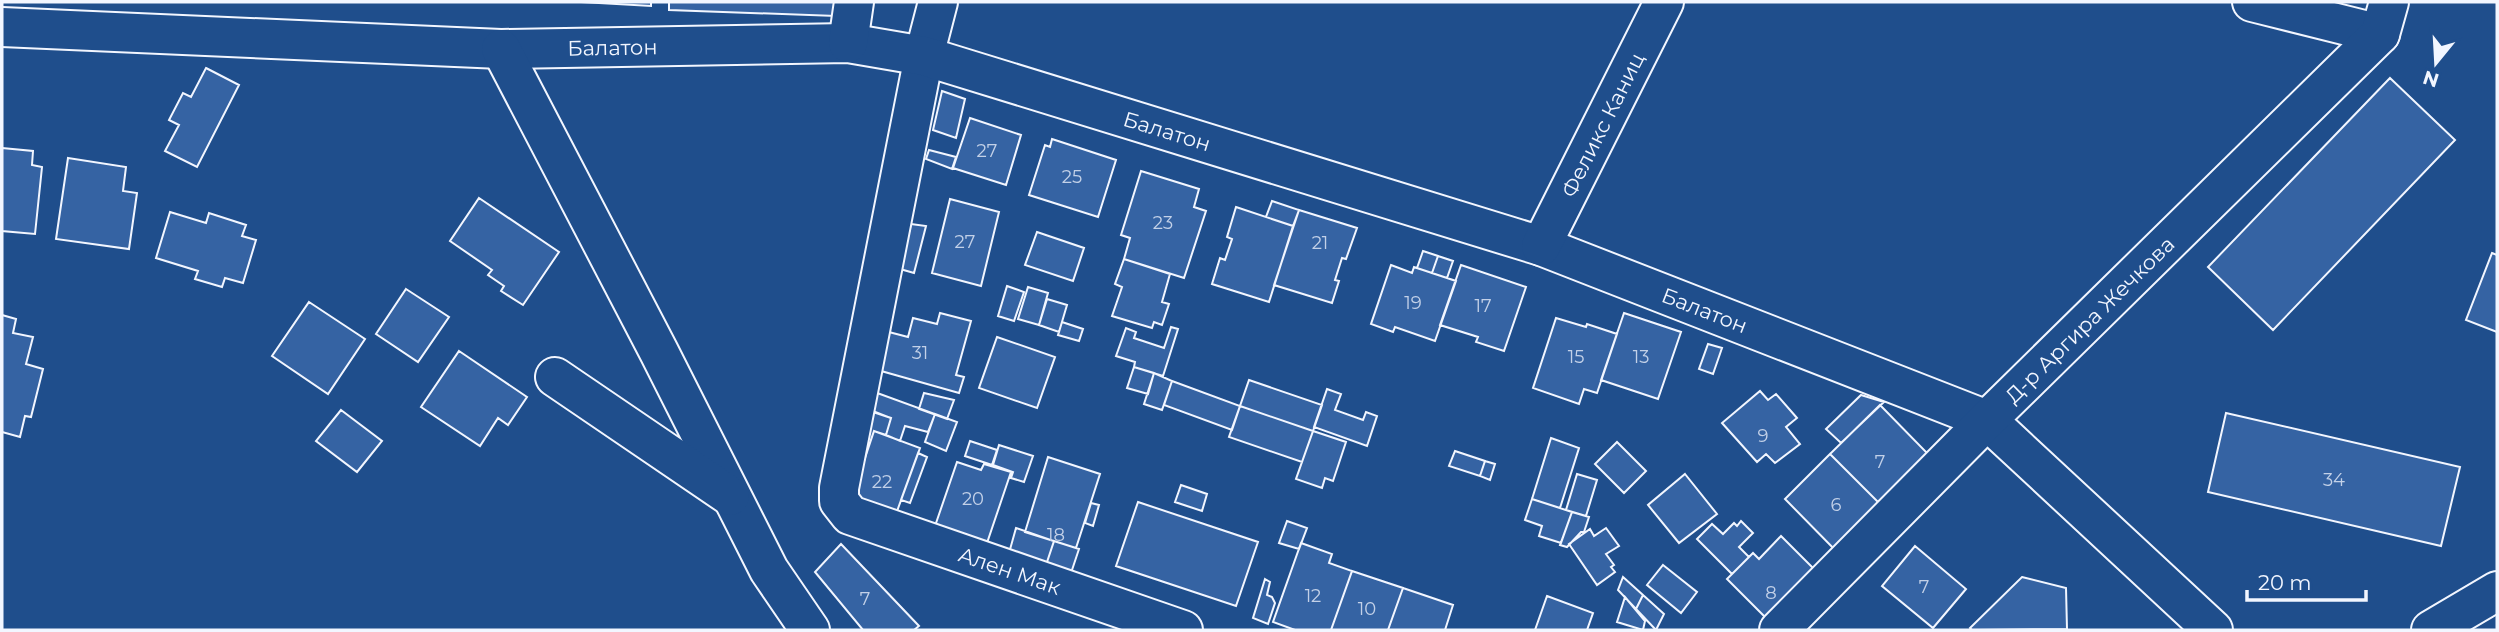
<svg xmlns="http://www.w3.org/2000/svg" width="2499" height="632" viewBox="0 0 2499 632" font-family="Montserrat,sans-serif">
<rect width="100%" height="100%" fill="#1f4e8c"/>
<!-- building -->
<path fill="#3563a3" stroke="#f2f6ff" stroke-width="2" d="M581,2H651V6Z
M669,2H836V16L669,10Z
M206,68L239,85L197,167L165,151L179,125L169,120L183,93L191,97Z
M2390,78L2455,140L2273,330L2208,267Z
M942,91L965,99L956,138L933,130Z
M970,118L1021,135L1006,185L953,168Z
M1052,139L1116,160L1098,217L1029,195L1045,145L1050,147Z
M2,148L33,151L32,165L42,167L35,234L2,231Z
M929,150L956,157L952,169L926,159Z
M68,158L126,167L123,191L137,193L129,249L56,239Z
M1141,171L1199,189L1194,207L1206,211L1184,278L1124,259L1130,238L1121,235Z
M479,198L559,252L523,305L501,291L504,286L488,275L492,270L450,241Z
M950,199L999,212L981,286L932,273Z
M1272,201L1299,210L1293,226L1266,217Z
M1236,207L1293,226L1269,302L1212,284L1220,258L1225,260L1232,239L1227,237Z
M1299,210L1357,228L1346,259L1342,258L1335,280L1339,281L1332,303L1274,285Z
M170,212L206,223L209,213L246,225L242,236L256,240L243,283L225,278L222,287L195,279L198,271L156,258Z
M911,224L926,226L914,273L900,269Z
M1037,232L1084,248L1073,281L1025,265Z
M1423,251L1438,256L1432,273L1417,268Z
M2492,253L2497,255V332L2466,320Z
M1438,256L1453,261L1447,278L1432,273Z
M1124,259L1170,274L1162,302L1169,304L1162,325L1154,322L1152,328L1112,316L1122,287L1115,284Z
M1391,265L1412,273L1414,267L1456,281L1435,341L1395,327L1393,332L1371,324Z
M1461,265L1526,287L1504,351L1476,342L1478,337L1440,325Z
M1007,286L1024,292L1014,321L998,316Z
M1028,287L1048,293L1039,325L1018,319Z
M406,289L449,317L418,362L376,334Z
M1047,299L1067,305L1059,332L1039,325Z
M309,302L365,339L328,394L272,356Z
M940,313L971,321L956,375L964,377L959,393L874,369L885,331L908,337L913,318L937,324Z
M1624,313L1681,332L1658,399L1601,380Z
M2,315L16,319L13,333L33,337L26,364L43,369L31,417L25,416L20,437L2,432Z
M1556,318L1586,327L1587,324L1617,334L1597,393L1584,389L1579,404L1533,388Z
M1062,322L1083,329L1079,341L1058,335Z
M1171,327L1178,329L1163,376L1134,367L1135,362L1116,356L1126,328L1136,332L1134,338L1164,348Z
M997,337L1055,357L1037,408L979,388Z
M1708,344L1722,348L1713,374L1699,369Z
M459,351L527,397L508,425L498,418L480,446L421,407Z
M1134,367L1154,373L1148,394L1127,388Z
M1154,373L1172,381L1162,410L1144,404Z
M1249,380L1322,405L1313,431L1240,406Z
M1172,381L1240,406L1232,430L1164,405Z
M1327,389L1341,394L1335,410L1363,420L1366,412L1377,416L1367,446L1314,427Z
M869,390L935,414L928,432L905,426L900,441L886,435L891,418L865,408Z
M1760,391L1768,400L1776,394L1797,418L1786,427L1800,444L1775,463L1766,454L1757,462L1722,423Z
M924,393L954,400L947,419L919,409Z
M1861,395L1884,402L1841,443L1826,429Z
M1880,405L1929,455L1888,512L1830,454Z
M1240,406L1313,431L1302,462L1229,437Z
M341,410L382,441L357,472L316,441Z
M873,412L891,418L886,435L874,431L862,467Z
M2226,413L2460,467L2441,546L2208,492Z
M935,414L957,422L946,451L925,442Z
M874,431L920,448L896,514L851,497Z
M1313,431L1346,442L1333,481L1325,478L1322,488L1296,479Z
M1551,438L1579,448L1560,508L1532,499Z
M970,441L997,450L992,465L965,456Z
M1617,442L1646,471L1624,493L1595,464Z
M999,445L1033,456L1024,482L1011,478L1013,472L993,465Z
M1455,451L1485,461L1480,476L1449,466Z
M918,453L927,457L910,503L901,500Z
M1830,454L1888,512L1842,557L1785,499Z
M1048,457L1100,474L1076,548L1025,532Z
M1485,461L1495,464L1490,480L1480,476Z
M957,462L981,470L984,464L1011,472L987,543L935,526Z
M1577,474L1597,480L1586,516L1566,510Z
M1685,474L1717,514L1679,543L1648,505Z
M1181,485L1207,494L1202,511L1175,502Z
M1532,499L1572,512L1561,543L1539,536L1542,526L1525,520Z
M1138,502L1258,542L1236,606L1116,566Z
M1091,503L1099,505L1093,526L1085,523Z
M1572,512L1589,517L1584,532H1581L1567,547L1560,545Z
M1287,521L1307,528L1299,549L1279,543Z
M1741,521L1753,533L1739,547L1749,557L1732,574L1697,539L1712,524L1723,534L1734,523L1737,526Z
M1016,528L1054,541L1046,565L1009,553Z
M1606,528L1619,546L1606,554L1614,565L1611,567L1615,572L1597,585L1569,544L1590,529L1594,536Z
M1781,536L1820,575L1772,624L1727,579L1753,553L1759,559Z
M1054,541L1079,549L1071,573L1046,565Z
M1301,543L1332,554L1329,563L1352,571L1331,630H1295L1273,622Z
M841,544L919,626L914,630H863L815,572Z
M1915,546L1966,589L1933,628L1882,586Z
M1663,565L1697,592L1681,613L1647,585Z
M1352,571L1403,588L1388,630H1331Z
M1623,577L1643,595L1636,609L1618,590Z
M2022,577L2066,588L2067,629L1972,630L1970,628Z
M1265,579L1270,582L1267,595L1272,597L1275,603L1268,624L1253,618Z
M1403,588L1453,605L1445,630H1388Z
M1643,595L1664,614L1656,630L1636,609Z
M1547,596L1593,613L1587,630H1535Z
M1625,597L1645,621L1643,630L1617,622Z"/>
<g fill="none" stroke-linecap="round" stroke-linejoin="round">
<!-- minor casing -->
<g stroke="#f2f6ff" stroke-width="42">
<g id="minor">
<path id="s1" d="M938,2L924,56L839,488V501L850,515L1183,630"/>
<path d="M2252,2L2380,34"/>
<path id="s2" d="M2,27L501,49L848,43L924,56L1541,246L1987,420L2213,630"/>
<path d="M848,43L854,2"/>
<path d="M501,49L659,352L769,570L810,630"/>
<path id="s3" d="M1541,246L1664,2"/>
<path d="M555,377L730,496"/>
<path id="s4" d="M1779,630L1987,420L2380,34L2389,2"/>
<path d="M2431,630L2497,591"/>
</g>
</g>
<!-- minor -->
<use href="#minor" stroke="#1f4e8c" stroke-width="38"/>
</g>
<g text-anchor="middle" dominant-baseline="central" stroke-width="5" stroke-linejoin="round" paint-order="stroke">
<!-- number labels -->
<g font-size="18" fill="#c3d1e8">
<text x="987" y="151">27</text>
<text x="1072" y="177">25</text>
<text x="1163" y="223">23</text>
<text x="965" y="242">27</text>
<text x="1320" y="243">21</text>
<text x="1413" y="303">19</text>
<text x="1483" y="306">17</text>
<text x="920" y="353">31</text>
<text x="1576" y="357">15</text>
<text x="1641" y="357">13</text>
<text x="1763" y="436">9</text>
<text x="1880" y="462">7</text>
<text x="2334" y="480">34</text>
<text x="882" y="482">22</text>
<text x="973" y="499">20</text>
<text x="1836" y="505">6</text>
<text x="1056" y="535">18</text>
<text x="1924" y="587">7</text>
<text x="1771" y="593">8</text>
<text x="1313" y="596">12</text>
<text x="865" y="599">7</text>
<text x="1367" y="609">10</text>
</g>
<!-- street labels -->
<g font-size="21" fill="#f2f6ff" stroke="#1f4e8c">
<text stroke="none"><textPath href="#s2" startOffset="611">Балатон</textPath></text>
<text stroke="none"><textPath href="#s3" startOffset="136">Феликс Каниц</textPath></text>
<text stroke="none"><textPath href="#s2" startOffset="1178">Балатон</textPath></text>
<text stroke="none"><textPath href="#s2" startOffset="1745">Балатон</textPath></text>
<text stroke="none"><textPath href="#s4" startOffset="439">Д-р Аргира Жечкова</textPath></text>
<text stroke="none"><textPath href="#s1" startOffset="696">Ален Мак</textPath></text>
</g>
</g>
<!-- border -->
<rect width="2499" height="632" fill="none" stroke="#f2f6ff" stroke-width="7"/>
<!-- north arrow -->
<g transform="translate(2436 63) rotate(198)" stroke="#1f4e8c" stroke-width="5" paint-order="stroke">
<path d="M0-5L12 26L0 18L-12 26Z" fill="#f2f6ff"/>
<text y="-10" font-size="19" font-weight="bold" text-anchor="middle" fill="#f2f6ff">N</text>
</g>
<!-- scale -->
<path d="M2247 590v10h119v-10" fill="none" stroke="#f2f6ff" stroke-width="3.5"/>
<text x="2258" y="590" font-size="21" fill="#f2f6ff" stroke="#1f4e8c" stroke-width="5" paint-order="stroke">20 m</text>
</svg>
